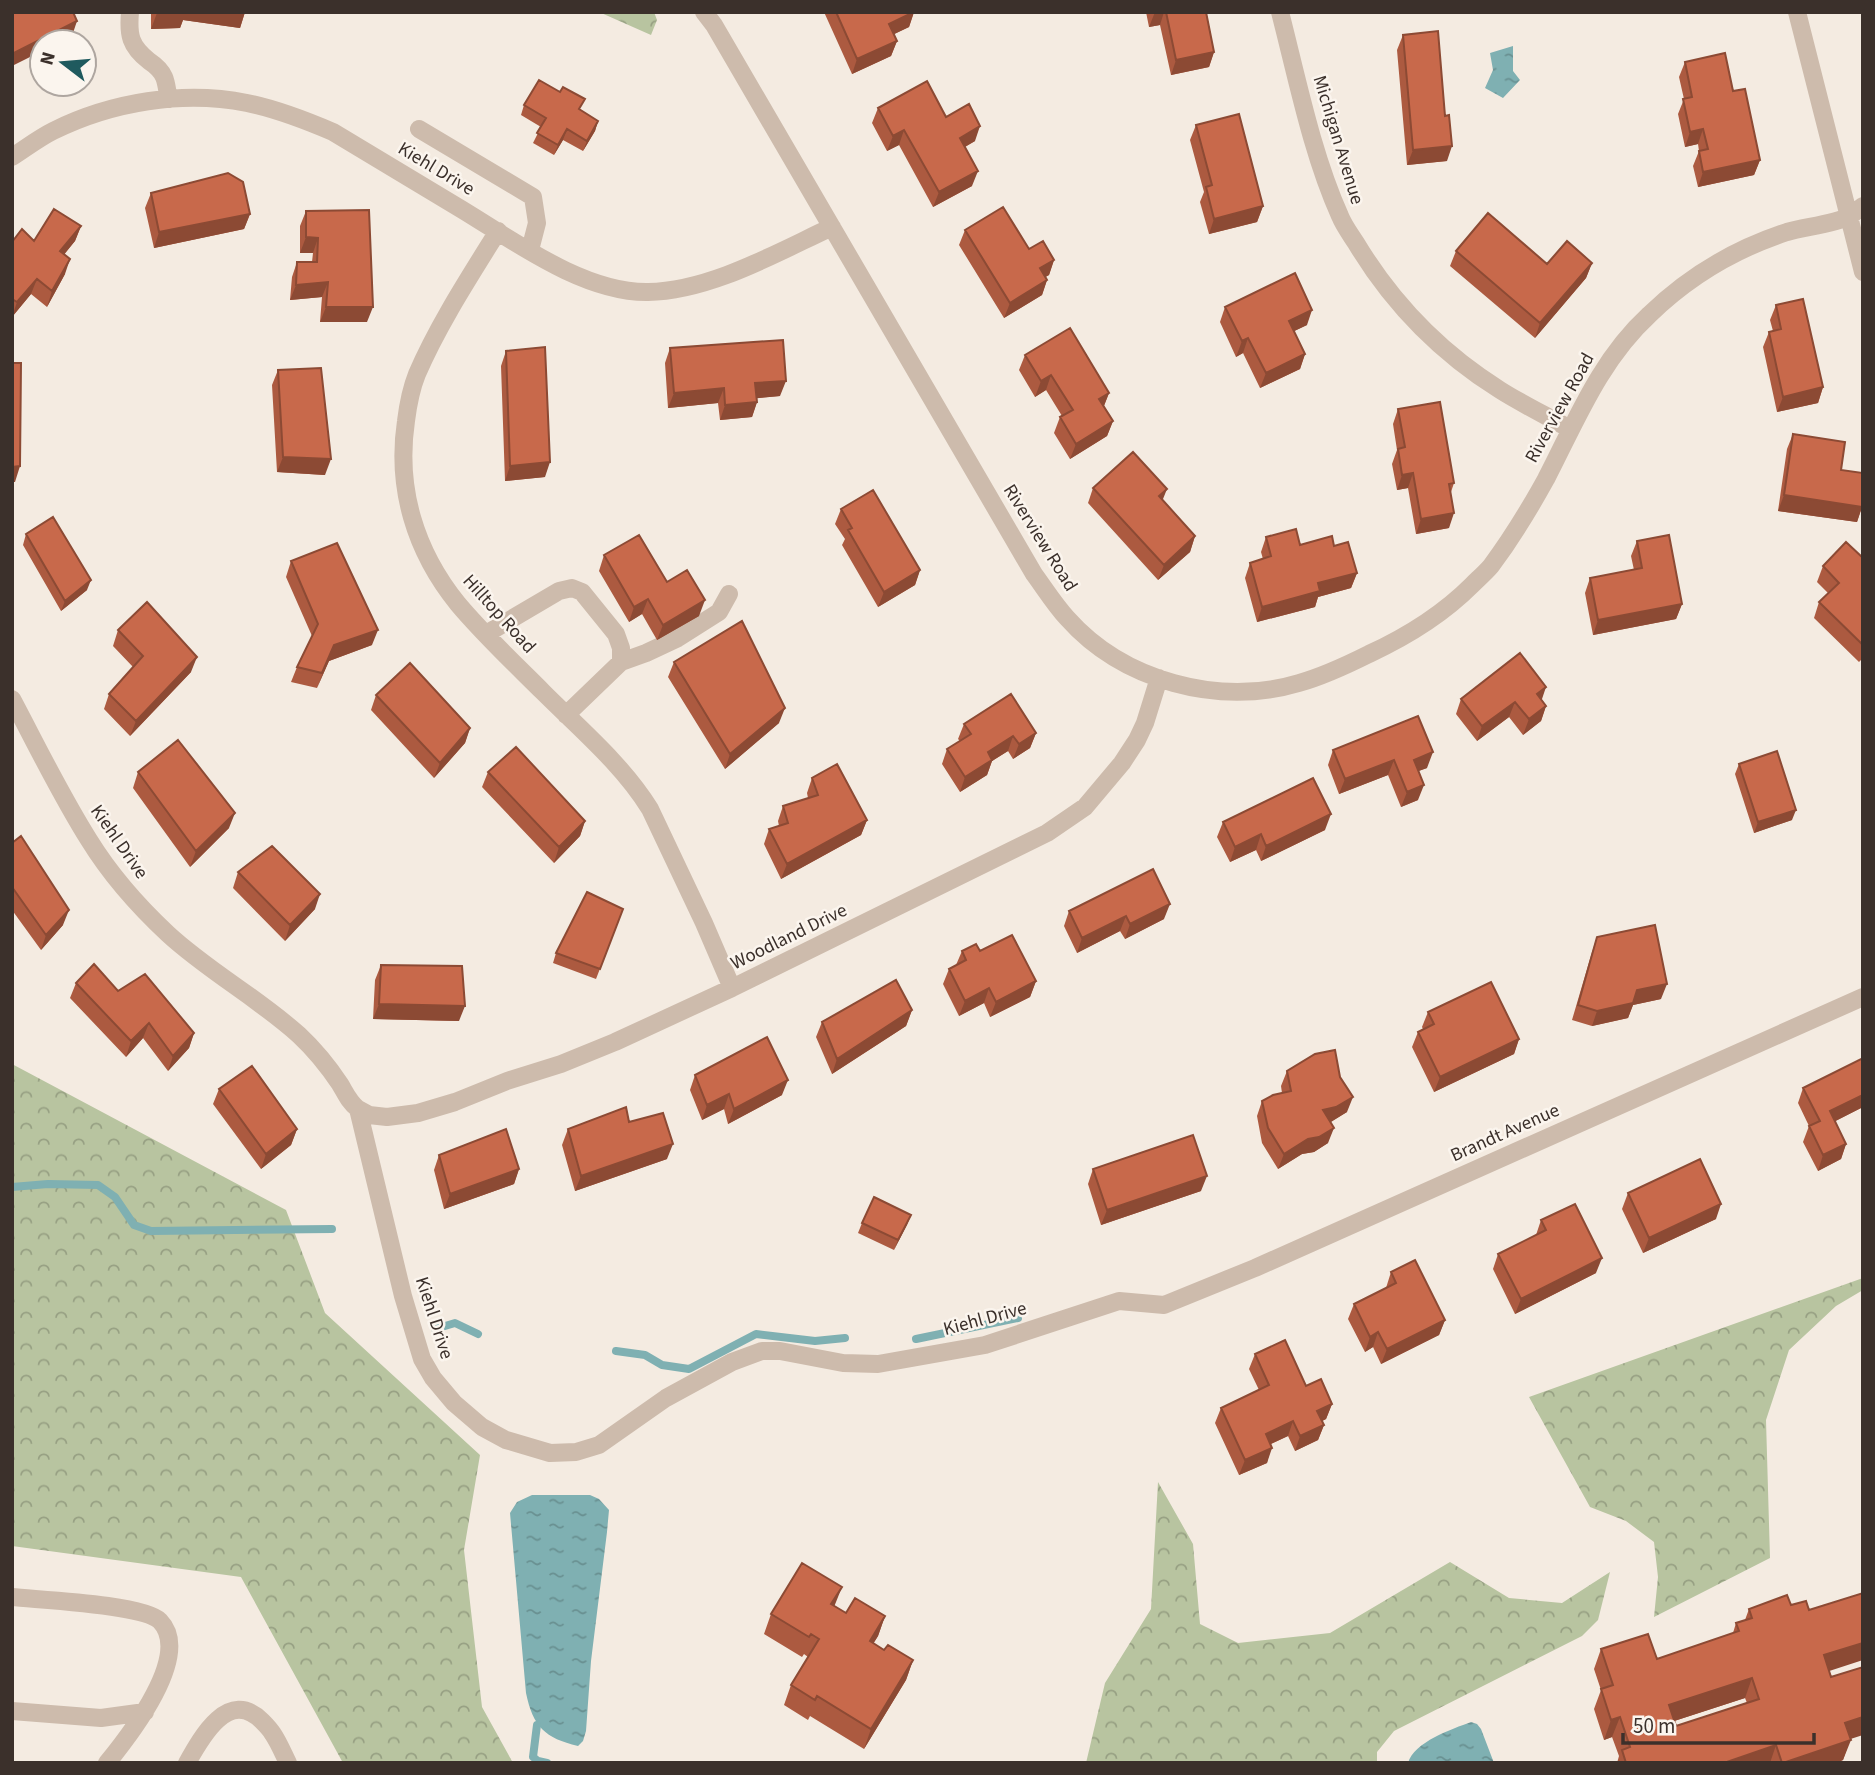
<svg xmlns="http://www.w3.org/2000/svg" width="1875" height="1775" viewBox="0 0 1875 1775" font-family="'Source Sans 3',sans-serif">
<defs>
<pattern id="forest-crowns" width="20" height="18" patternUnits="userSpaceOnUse" patternTransform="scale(1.75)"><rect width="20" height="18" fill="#b8c4a0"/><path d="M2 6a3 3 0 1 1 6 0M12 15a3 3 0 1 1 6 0" fill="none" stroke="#97a083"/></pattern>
<pattern id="water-ripples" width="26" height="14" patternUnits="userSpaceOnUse" patternTransform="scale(1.75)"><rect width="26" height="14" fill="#7fb0b2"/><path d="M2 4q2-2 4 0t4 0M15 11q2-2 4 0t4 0" fill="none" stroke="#699091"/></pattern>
</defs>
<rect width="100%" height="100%" fill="#f4ebe1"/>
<!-- forest -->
<path fill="url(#forest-crowns)" d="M599,12H654L657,20L651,35Z
M12,1064L286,1210L325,1313L480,1455L464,1550L482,1707L513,1763H343L241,1577L12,1546Z
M1863,1278V1290L1836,1306L1789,1350L1766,1420L1770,1558L1654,1617L1658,1577L1654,1542L1626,1521L1590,1507L1529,1397Z
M1158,1482L1193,1544L1200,1624L1238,1643L1330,1633L1450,1562L1509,1598L1562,1603L1610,1572L1598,1620L1582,1636L1394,1731L1377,1752V1763H1086L1105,1683L1151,1609Z"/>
<!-- water -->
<path fill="url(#water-ripples)" d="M1513,46V71L1520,80L1503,98L1485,88L1493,70L1490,53Z
M532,1495H590L599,1499L609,1510L607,1532L591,1661L586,1731L583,1741L578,1746C545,1738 533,1727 526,1693L510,1513L517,1502Z
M1471,1722L1477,1724L1481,1729L1494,1763H1408C1414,1742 1452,1729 1471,1722Z"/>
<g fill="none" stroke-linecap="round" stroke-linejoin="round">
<!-- stream -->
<path stroke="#7fb0b2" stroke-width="8" d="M12,1187L48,1184L98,1185L115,1197L134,1225L151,1231L332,1229
M435,1329L455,1323L478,1334
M916,1339L1018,1318
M616,1351L645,1355L662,1365L689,1369L756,1334L815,1341L845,1338
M537,1725L533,1757L538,1761L547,1763"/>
<!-- minor -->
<path stroke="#cdbbac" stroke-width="18" d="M130,12C128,35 130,46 149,61C155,65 161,70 164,77C167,84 167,92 169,99
M704,12L714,25L1034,574C1045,589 1055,605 1067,618C1123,681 1219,707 1299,683C1324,676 1347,665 1369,654C1408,636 1442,615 1472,585C1478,579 1485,573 1491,566C1511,539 1530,508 1546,479C1576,421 1600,360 1649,315C1688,277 1735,249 1787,232C1804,227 1835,224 1850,216C1854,213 1859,209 1863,206
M1280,12C1297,78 1312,154 1340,216C1344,226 1351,235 1356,243C1392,303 1441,353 1500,390C1522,404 1547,416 1570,429
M1797,12L1863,272
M419,129L533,197L537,223L530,250
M12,157C26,148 39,138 53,131C111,102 183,90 247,103C277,109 305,120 333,132C376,158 418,183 461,209C514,241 584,293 648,292C710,291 776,253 832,227
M498,231C470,276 438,325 417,374C411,389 408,405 406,421C396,488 415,551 458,604C484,635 514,663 543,692C580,729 622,764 650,809L704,923L732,988
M486,634L559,591L572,588L582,592L616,634L621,648V662
M12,699C37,746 60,794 89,840C110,874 138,906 168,934C208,971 258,998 299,1035C314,1049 328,1066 340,1084C346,1094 349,1102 358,1109L403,1296L422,1359L433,1378L454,1403L482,1427L506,1440L550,1453L576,1452L599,1445L666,1398L732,1362L762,1351H780L843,1363L878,1364L985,1345L1119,1301L1164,1305L1255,1268L1863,997
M566,715L621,662L646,653L678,638L719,612L729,594
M358,1109L369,1115L387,1117L418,1113L455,1102L507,1081L561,1064L615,1042L732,988L1047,833L1085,807L1122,763L1137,740L1145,723L1159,678
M12,1597C40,1600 143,1604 160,1621C193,1655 129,1736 107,1763
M12,1711L101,1718L145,1712
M187,1763C202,1736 229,1688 262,1721C266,1725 270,1729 273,1734C279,1743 283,1753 288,1763"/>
</g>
<!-- wall -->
<path fill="#ac5a40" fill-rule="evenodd" d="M151,12H245L240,28L183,20L180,28L151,29Z
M824,12H914L909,27L894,34L897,41L891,56L852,74Z
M1146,12H1206L1214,52L1209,67L1171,75L1160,25L1149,27Z
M1403,35L1447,161L1407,165L1397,50Z
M1685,62L1733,91L1760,160L1754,175L1698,187L1693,166L1699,151L1698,144L1685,147L1678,114L1684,99L1679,77Z
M524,105L580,110L598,121L595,131L583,151L563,140L554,155L533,143L541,127L521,115Z
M878,108L946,117L975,141L965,147L972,186L933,207L899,145L887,151L872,123Z
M1196,125L1263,206L1257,222L1209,234L1200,202L1204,192L1190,140Z
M151,193L250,214L244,229L154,248L145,208Z
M306,211L367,322H320L322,297L290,300L292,277L297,262H312L313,253H300V226Z
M81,226L75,241L64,254L65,274L47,307L31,294L12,317V242L34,241Z
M965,230L1029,249L1054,260L1049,275L1045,277L1047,280L1042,295L1004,318L959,245Z
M1456,251L1547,264L1592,263L1586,278L1535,338L1450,266Z
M1776,305L1823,387L1818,403L1777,412L1763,347L1769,332L1773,331L1770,320Z
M1225,307L1307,325L1294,331L1305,354L1300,369L1260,388L1243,353L1236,357L1220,322Z
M670,348L780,396L757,398V402L752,417L720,420L718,403L668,408L665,363Z
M506,351L545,477L505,481L501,366Z
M1025,355L1109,393L1104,406L1113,421L1107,436L1070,459L1054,433L1060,417L1062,416L1046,390L1035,397L1019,370Z
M278,370L325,475L277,472L272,385Z
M1398,409L1454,483L1451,492L1449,528L1416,534L1408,488L1397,490L1392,464L1397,450L1393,424Z
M1793,434L1841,470L1862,507L1857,522L1778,511L1787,449Z
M1093,488L1195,536L1190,552L1158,580L1088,503Z
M841,509L920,570L915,585L878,607L842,545L845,539L835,524Z
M26,534L87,590L61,611L23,545Z
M1266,537L1300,545L1334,546L1357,573L1351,588L1318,597L1315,607L1257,622L1245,578L1250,563L1263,559L1261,552Z
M1637,541L1682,604L1676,619L1593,635L1585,593L1590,578L1634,570L1631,556Z
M604,555L667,582L699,616L657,640L642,614L629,622L599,571Z
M1863,558V658L1859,662L1814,618L1819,602L1828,593L1817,582L1823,566Z
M291,561L372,645L329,661L317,688L291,682L297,667L312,636L286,577Z
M118,630L191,672L130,736L104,709L109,694L133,667L113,646Z
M674,662L779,723L725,769L668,677Z
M376,695L470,728L465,743L434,778L371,710Z
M1461,699L1542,700L1546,706L1541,721L1523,735L1509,717L1477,741L1456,714Z
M1418,716L1427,768L1418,771V800L1401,807L1388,775L1339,794L1328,765L1333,750Z
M964,724L1036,733L1030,748L1013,759L1008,751L992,761L987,775L960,792L942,764L947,749L960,741L958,739Z
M1739,764L1792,820L1754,833L1735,774Z
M138,772L229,828L190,867L133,788Z
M488,772L585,821L580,836L554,863L482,787Z
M812,778L867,820L861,835L781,879L764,844L769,829L779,826L778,821L783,806L808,798L807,793Z
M1223,822L1325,830L1261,861L1256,850L1230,862L1217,837Z
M12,843L63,925L41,950L12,910Z
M238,872L315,909L285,941L233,888Z
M623,909L596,979L553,963L556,953Z
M1069,911L1164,919L1125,939L1120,931L1077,953L1064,926Z
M1597,937L1661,999L1633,1005L1628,1018L1592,1026L1572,1020L1592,952Z
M962,951H980L1036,981L1030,997L990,1017L984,1003L959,1016L943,984L949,969L956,965Z
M381,965L459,1021L373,1019L375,980Z
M76,983L118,991L194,1033L189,1048L168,1071L143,1038L126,1057L70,998Z
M912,1010L906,1026L832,1074L816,1037L822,1022Z
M1428,1012L1519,1039L1514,1054L1434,1092L1412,1047L1418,1032L1423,1029L1422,1027Z
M1863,1058V1107L1835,1121L1846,1144L1841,1159L1818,1171L1803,1142L1809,1126L1798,1103L1803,1088Z
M1287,1071L1347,1112L1330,1122L1328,1143L1314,1152L1302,1154L1278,1169L1262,1143L1257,1116L1262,1101L1282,1093L1281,1086Z
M695,1075L782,1095L728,1124L724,1109L702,1120L690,1090Z
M219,1089L297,1129L291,1145L261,1169L213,1104Z
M568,1129L667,1159L575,1191L562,1145Z
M439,1155L519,1169L514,1184L444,1209L434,1170Z
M1093,1169L1201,1191L1101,1225L1088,1184Z
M1628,1193L1716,1219L1643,1253L1622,1209Z
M911,1215L894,1250L858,1233L862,1223Z
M1541,1220L1596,1273L1515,1314L1493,1269L1498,1254L1536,1235Z
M1391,1272L1445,1320L1439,1335L1381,1364L1373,1347L1365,1352L1348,1319L1354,1304L1386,1288Z
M1255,1354L1332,1404L1326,1419L1322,1421L1324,1425L1318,1440L1295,1451L1288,1436L1271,1444L1267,1463L1239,1475L1215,1423L1221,1408L1259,1390L1249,1369Z
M1791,1605L1829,1671L1850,1739L1843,1760L1836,1763H1617L1619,1756L1612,1737L1604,1740L1594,1709L1601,1690L1594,1669L1601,1649L1657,1659L1733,1633L1736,1623L1745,1620L1749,1609ZM1745,1698L1747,1703L1676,1726L1674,1721Z
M835,1606L846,1613L885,1616L878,1636L873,1644L884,1650L913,1660L906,1680L864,1749L810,1716L808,1720L784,1705L791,1685L808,1657L804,1654L802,1657L764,1634L771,1614Z"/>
<!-- shaded-wall -->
<path fill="#8c4a34" d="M186,12H245L240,28L183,20L180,28L151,29L157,13Z
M914,12L909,27L884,39L889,24Z
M1155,12H1164L1160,25L1149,27Z
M77,21L72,36L61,42H42V51L12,66V54Z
M897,41L891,56L852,74L857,59Z
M1214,52L1209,67L1171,75L1176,60Z
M598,121L595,131L583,151L587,141Z
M980,126L975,141L954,153L960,138Z
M567,129L563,140L554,155L558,145Z
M1703,129L1698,144L1685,147L1690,132Z
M904,130L899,145L887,151L893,136Z
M1452,146L1447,161L1407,165L1413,150Z
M1760,160L1754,175L1698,187L1703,172Z
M978,171L972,186L933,207L939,192Z
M1263,206L1257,222L1209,234L1214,219Z
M250,214L244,229L154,248L159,232Z
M81,226L75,241L55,266L60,251Z
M306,237L318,238L313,253H300Z
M70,259L65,274L47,307L52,291Z
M1054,260L1049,275L1035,283L1040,268Z
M1592,263L1586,278L1535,338L1540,323Z
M37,279L31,294L12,317L17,302Z
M1047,280L1042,295L1004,318L1010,303Z
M328,282L322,297L290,300L296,285Z
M326,307H373L367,322H320Z
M1312,310L1307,325L1284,336L1289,321Z
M1248,338L1243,353L1236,357L1242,341Z
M1305,354L1300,369L1260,388L1266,373Z
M1051,375L1046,390L1035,397L1041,381Z
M786,381L780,396L750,399L755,383Z
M1823,387L1818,403L1777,412L1783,397Z
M724,388L718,403L668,408L674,393Z
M1109,393L1103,408L1099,399Z
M757,402L752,417L720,420L725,405Z
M1113,421L1107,436L1070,459L1076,444Z
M283,457L331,459L325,475L277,472Z
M550,462L545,477L505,481L510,466Z
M20,466L15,482H12V467Z
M1413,473L1408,488L1397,490L1402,475Z
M1167,489L1161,504L1159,496Z
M1784,495L1862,507L1857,522L1778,511Z
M1454,513L1449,528L1416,534L1421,519Z
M1195,536L1190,552L1158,580L1164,565Z
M920,570L915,585L878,607L884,592Z
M1357,573L1351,588L1318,597L1315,607L1257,622L1262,607L1318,583Z
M91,580L87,590L61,611L65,601Z
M648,599L642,614L629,622L634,607Z
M705,600L699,616L657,640L663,625Z
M1682,604L1676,619L1593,635L1598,620Z
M378,630L372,645L329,661L317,688L334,645Z
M197,657L191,672L130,736L136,721Z
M1546,687L1541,702L1537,694Z
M1515,702L1509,717L1477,741L1482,726Z
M1546,706L1541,721L1523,735L1529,719Z
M785,708L779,723L725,769L730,754Z
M470,728L465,743L434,778L440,763Z
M1036,733L1030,748L1013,759L1019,744Z
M1013,736L1008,751L992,761L987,775L960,792L965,777L988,752Z
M1433,752L1427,768L1408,775L1414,760Z
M1394,760L1388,775L1339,794L1345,779Z
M1424,785L1418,800L1401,807L1407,792Z
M1796,810L1792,820L1754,833L1758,822Z
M235,813L229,828L190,867L196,851Z
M1331,814L1325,830L1261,861L1266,846Z
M867,820L861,835L781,879L787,864Z
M585,821L580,836L554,863L559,847Z
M1261,834L1256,850L1230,862L1235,847Z
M320,894L315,909L285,941L290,925Z
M1170,904L1164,919L1125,939L1130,924Z
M69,910L63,925L41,950L46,935Z
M1126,916L1120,931L1077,953L1082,938Z
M1036,981L1030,997L990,1017L996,1002Z
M1667,984L1661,999L1633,1005L1628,1018L1592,1026L1597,1011L1637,990Z
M989,988L984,1003L959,1016L965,1001Z
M379,1004L465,1006L459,1021L373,1019Z
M912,1010L906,1026L832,1074L837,1059Z
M149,1023L143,1038L126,1057L131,1041Z
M194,1033L189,1048L168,1071L173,1056Z
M1519,1039L1514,1054L1434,1092L1440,1077Z
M788,1080L782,1095L728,1124L734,1109Z
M729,1094L724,1109L702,1120L707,1105Z
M1863,1095V1107L1824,1127L1830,1111Z
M1353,1097L1347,1112L1331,1122L1323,1110Z
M1334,1128L1328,1143L1314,1152L1302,1154L1278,1169L1284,1154L1308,1139Z
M297,1129L291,1145L261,1169L266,1154Z
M673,1144L667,1159L575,1191L581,1176Z
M1846,1144L1841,1159L1818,1171L1823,1155Z
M519,1169L514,1184L444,1209L450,1194Z
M1207,1176L1201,1191L1101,1225L1107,1210Z
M1721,1204L1716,1219L1643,1253L1649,1238Z
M911,1215L907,1225L894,1250L898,1240Z
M1602,1258L1596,1273L1515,1314L1521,1299Z
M1445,1320L1439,1335L1381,1364L1387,1349Z
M1378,1332L1373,1347L1365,1352L1370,1337Z
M1332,1404L1326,1419L1312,1426L1317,1411Z
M1293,1421L1288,1436L1260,1449L1266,1434Z
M1324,1425L1318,1440L1295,1451L1300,1436Z
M1272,1448L1267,1463L1239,1475L1245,1460Z
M842,1587L834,1607L831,1604Z
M885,1616L878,1636L862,1661L870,1641Z
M1863,1643V1660L1817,1675L1824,1655Z
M913,1660L906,1680L864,1749L871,1729Z
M1752,1678L1745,1698L1662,1725L1669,1705Z
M1620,1717L1612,1737L1604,1740L1611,1720Z
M1863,1717V1735L1838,1743L1845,1723Z
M1851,1740L1843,1760L1836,1763H1783Z
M1776,1745L1770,1763H1724Z"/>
<!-- building -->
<path fill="#c8694b" stroke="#8c4a34" stroke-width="2" fill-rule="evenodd" d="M12,12H73L77,21L12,54Z
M157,12H186L157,13Z
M836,12H914L889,24L897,41L857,59Z
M1166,12H1206L1214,52L1176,60Z
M1438,31L1445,116L1449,115L1452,146L1413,150L1403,35Z
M1725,53L1733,91L1745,89L1760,160L1703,172L1699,151L1708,149L1703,129L1690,132L1683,99L1692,97L1685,62Z
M539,80L560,92L563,87L585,99L579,109L598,121L587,141L567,129L558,145L537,133L546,118L524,105Z
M927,81L946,117L969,104L980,126L960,138L978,171L939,192L904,130L893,136L878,108Z
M1239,114L1263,206L1214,219L1206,187L1212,185L1196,125Z
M228,173L243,182L250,214L159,232L151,193Z
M1003,207L1029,249L1043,241L1054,260L1040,268L1047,280L1010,303L965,230Z
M54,209L81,226L60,251L70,259L52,291L37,279L17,302L12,299V242L22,229L34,241Z
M369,210L373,307H326L328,282L296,285L297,262H317L318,238L306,237V211Z
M1488,213L1547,264L1567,241L1592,263L1540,323L1456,251Z
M1295,273L1312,310L1289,321L1305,354L1266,373L1248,338L1242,341L1225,307Z
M1803,299L1823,387L1783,397L1769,332L1781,329L1776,305Z
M1070,328L1109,393L1099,399L1113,421L1076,444L1060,417L1073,410L1051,375L1041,381L1025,355Z
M783,340L786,381L755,383L757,402L725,405L724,388L674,393L670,348Z
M545,347L550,462L510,466L506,351Z
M12,363H21L20,466L12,467Z
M321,368L331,459L283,457L278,370Z
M1440,402L1454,483L1449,484L1454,513L1421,519L1413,473L1402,475L1398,449L1405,447L1398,409Z
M1793,434L1845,442L1841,470L1863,473L1862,507L1784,495Z
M1133,452L1167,489L1159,496L1195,536L1164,565L1093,488Z
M873,490L920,570L884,592L848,530L852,528L841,509Z
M53,517L91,580L65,601L26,534Z
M1296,529L1300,545L1332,536L1334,546L1348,542L1357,573L1318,583L1320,591L1262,607L1250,563L1271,556L1266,537Z
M639,535L667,582L687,570L705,600L663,625L648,599L634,607L604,555Z
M1669,535L1682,604L1598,620L1590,578L1642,568L1637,541Z
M1846,542L1863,558V645L1819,602L1839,583L1823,566Z
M337,543L378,630L334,645L322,673L297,667L318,624L291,561Z
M147,602L197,657L136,721L109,694L143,656L118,630Z
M742,621L785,708L730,754L674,662Z
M1520,653L1546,687L1537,694L1546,706L1529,719L1515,702L1482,726L1461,699Z
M410,663L470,728L440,763L376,695Z
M1011,694L1036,733L1019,744L1013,736L988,752L992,760L965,777L947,749L971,734L964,724Z
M1418,716L1433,752L1414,760L1424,785L1407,792L1394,760L1345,779L1333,750Z
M178,740L235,813L196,851L138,772Z
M516,747L585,821L559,847L488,772Z
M1777,751L1796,810L1758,822L1739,764Z
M837,764L867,820L787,864L769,829L788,823L783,806L818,795L812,778Z
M1313,778L1331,814L1266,846L1261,834L1235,847L1223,822Z
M21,836L69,910L46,935L12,887V843Z
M272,846L320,894L290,925L238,872Z
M1153,869L1170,904L1130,924L1126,916L1082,938L1069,911Z
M587,892L623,909L600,969L556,953Z
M1655,925L1667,984L1637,990L1633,1003L1597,1011L1578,1005L1597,937Z
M1012,935L1036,981L996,1002L989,988L965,1001L949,969L966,960L962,951L976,944L980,951Z
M94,964L118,991L145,974L194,1033L173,1056L149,1023L131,1041L76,983Z
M381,965L462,966L465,1006L379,1004Z
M896,980L912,1010L837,1059L822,1022Z
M1491,982L1519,1039L1440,1077L1418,1032L1434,1024L1428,1012Z
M767,1037L788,1080L734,1109L729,1094L707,1105L695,1075Z
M1335,1050L1340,1077L1353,1097L1336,1107L1323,1110L1334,1128L1319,1137L1308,1139L1284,1154L1268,1128L1262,1101L1273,1095L1291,1091L1287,1071L1315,1054Z
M1863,1058V1095L1830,1111L1846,1144L1823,1155L1809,1126L1820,1121L1803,1088Z
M252,1066L297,1129L266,1154L219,1089Z
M626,1107L629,1122L663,1113L673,1144L581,1176L568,1129Z
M506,1129L519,1169L450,1194L439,1155Z
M1193,1135L1207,1176L1107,1210L1093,1169Z
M1700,1159L1721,1204L1649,1238L1628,1193Z
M874,1197L911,1215L898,1240L862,1223Z
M1575,1204L1602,1258L1521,1299L1498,1254L1546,1230L1541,1220Z
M1415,1260L1445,1320L1387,1349L1378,1332L1370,1337L1354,1304L1396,1283L1391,1272Z
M1285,1340L1306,1386L1321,1379L1332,1404L1317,1411L1324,1425L1300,1436L1293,1421L1266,1434L1272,1448L1245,1460L1221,1408L1269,1385L1255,1354Z
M802,1563L842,1587L831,1604L846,1613L855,1598L885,1616L870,1641L884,1650L888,1645L913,1660L871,1729L817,1696L815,1700L791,1685L819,1639L811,1634L809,1637L771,1614Z
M1863,1593V1643L1824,1655L1831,1677L1863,1667V1717L1845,1723L1851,1740L1783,1763H1782L1776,1745L1724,1763H1626L1622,1750L1630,1747L1620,1717L1611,1720L1601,1689L1613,1685L1601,1649L1648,1634L1657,1659L1739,1631L1736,1623L1752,1618L1749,1609L1787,1595L1791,1605L1806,1601L1809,1610ZM1752,1678L1759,1699L1676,1726L1669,1705Z"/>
<g text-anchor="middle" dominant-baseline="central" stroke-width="5" stroke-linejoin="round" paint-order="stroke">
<!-- street labels -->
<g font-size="19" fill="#3b302b" stroke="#fbf5ee">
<text transform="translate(1338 140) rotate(73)">Michigan Avenue</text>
<text transform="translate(436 169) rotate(31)">Kiehl Drive</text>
<text transform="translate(1560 408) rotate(-61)">Riverview Road</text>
<text transform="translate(1040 538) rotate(58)">Riverview Road</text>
<text transform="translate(499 614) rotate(48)">Hilltop Road</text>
<text transform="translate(119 842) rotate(55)">Kiehl Drive</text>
<text transform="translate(789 937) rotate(-26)">Woodland Drive</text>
<text transform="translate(1505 1133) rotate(-24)">Brandt Avenue</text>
<text transform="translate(434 1318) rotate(72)">Kiehl Drive</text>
<text transform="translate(985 1319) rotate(-15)">Kiehl Drive</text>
</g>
</g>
<!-- border -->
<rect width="1875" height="1775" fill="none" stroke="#3b302b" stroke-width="28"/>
<!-- north arrow -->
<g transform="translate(63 63) rotate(286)"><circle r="33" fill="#fbf5ee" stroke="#aea6a0" stroke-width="2"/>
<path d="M0-5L12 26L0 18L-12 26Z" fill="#1f5a5e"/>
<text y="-10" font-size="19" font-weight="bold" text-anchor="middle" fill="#3b302b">N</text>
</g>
<!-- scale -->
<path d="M1623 1733v10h191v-10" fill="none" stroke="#3b302b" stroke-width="3.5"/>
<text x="1633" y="1733" font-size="21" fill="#3b302b" stroke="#fbf5ee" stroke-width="5" paint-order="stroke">50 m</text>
</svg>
